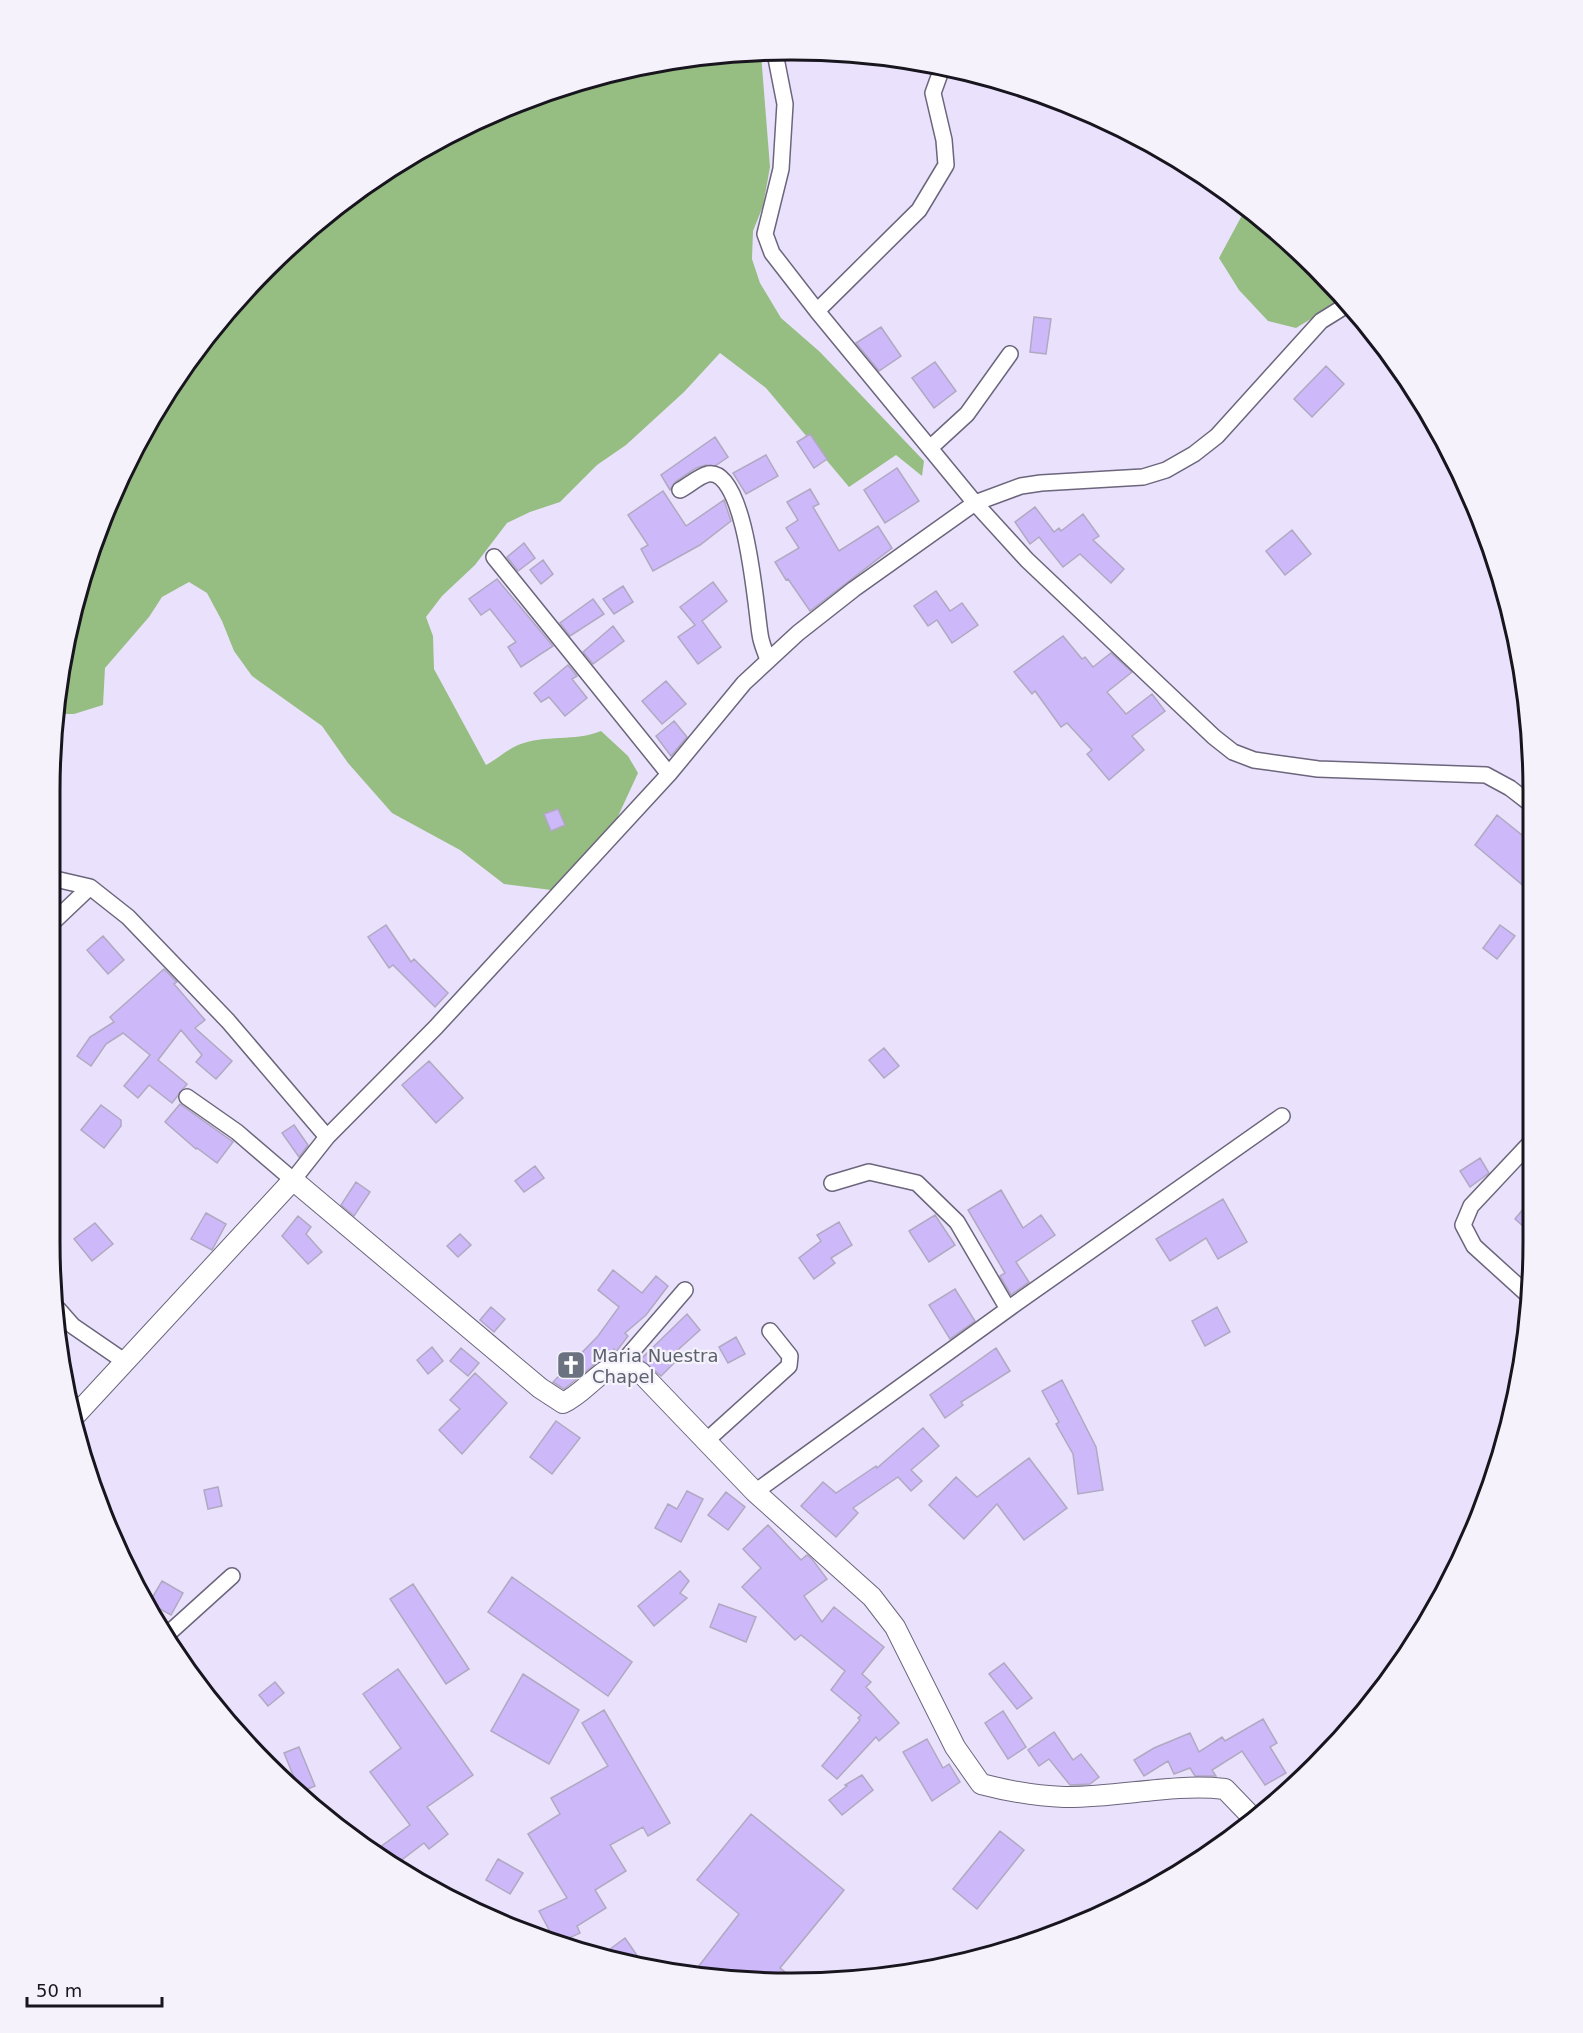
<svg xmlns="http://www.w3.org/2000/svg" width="1583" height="2033" viewBox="0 0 1583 2033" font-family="'DejaVu Sans',sans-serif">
<rect width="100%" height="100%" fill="#eae2fc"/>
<!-- forest -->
<path fill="#96be83" d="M761,54L770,167L763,206L753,231L752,259L760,283L781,318L820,352L924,461L922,476L896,455L849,487L766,388L720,353L684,392L626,445L597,465L560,502L530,512L507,523L475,565L442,596L426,617L433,636L434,669L486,765C497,759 507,750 518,745C545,734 575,742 601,731L628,756L638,773L614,825L551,890L504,884L460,850L392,813L348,763L322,726L252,676L234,651L222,621L207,593L189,582L162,597L149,617L105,668L103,705L74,714H57L89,553L126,463L203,340L303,233L420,149L553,89L694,56Z
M1247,206L1345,298L1296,328L1268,321L1239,290L1219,258Z"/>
<!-- building -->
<path fill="#cdb8f9" stroke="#b0a9c1" stroke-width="1.5" d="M1034,317L1051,319L1046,354L1030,352Z
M881,327L901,356L879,371L856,343Z
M935,362L956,391L934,408L912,378Z
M1326,366L1344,384L1312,417L1294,399Z
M810,434L827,459L814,468L797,442Z
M715,437L728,457L715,466L706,465L696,468L675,482L670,490L661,475Z
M766,455L778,476L746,494L733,473Z
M897,468L919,501L885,523L864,490Z
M810,489L819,504L813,507L839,551L878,526L892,548L810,611L788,579L786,580L775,562L799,548L786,528L798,520L787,502Z
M663,491L686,526L724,500L731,521L700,545L653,571L641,549L648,545L628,515Z
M1035,507L1054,532L1059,528L1061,531L1083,514L1099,536L1093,540L1124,569L1111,583L1080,554L1063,567L1039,537L1030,544L1015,522Z
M1292,530L1311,554L1285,575L1266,551Z
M524,543L535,558L518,571L507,557Z
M543,560L553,574L541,584L530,570Z
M497,579L553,646L521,667L508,647L516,642L490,609L481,615L469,599Z
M713,582L727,601L702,621L721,647L698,664L678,637L695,625L680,607Z
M623,586L633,602L614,614L603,599Z
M936,591L950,611L962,603L978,625L952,643L937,620L928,626L914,606Z
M593,599L604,614L570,636L560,623Z
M613,626L624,641L593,664L583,652Z
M1063,636L1082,659L1085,657L1093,667L1111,653L1132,672L1107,692L1126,714L1152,694L1165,711L1132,736L1144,750L1109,780L1087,754L1092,750L1067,723L1061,727L1035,691L1032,694L1014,672Z
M568,665L577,676L572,679L587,698L565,716L549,697L541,702L534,693Z
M666,681L686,704L662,724L642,701Z
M674,721L687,737L671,756L656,736Z
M558,809L565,825L551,831L544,814Z
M1497,815L1532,843V893L1475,845Z
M386,925L411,962L414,959L448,993L435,1007L393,965L389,968L368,937Z
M1500,925L1515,936L1497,959L1483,948Z
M103,936L124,960L108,974L87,950Z
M164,969L177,982L174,984L205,1020L195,1028L232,1061L216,1079L196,1062L202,1055L181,1030L158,1060L187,1084L172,1103L149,1085L138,1098L124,1086L150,1055L123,1033L106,1044L91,1066L77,1056L90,1037L114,1022L110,1017Z
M884,1048L899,1066L884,1078L869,1060Z
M429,1061L463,1098L436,1123L402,1085Z
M180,1104L233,1142L217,1163L197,1148L196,1149L165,1122Z
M101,1105L121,1120V1126L104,1148L81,1130Z
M294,1125L308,1145L299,1157L282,1133Z
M1480,1158L1489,1173L1470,1187L1460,1171Z
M535,1166L544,1178L524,1192L515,1181Z
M356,1182L370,1192L354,1216L341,1205Z
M1001,1190L1023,1228L1041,1215L1055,1235L1016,1262L1029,1282L1011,1295L1000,1276L1005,1273L968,1210Z
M1533,1197V1235L1515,1219Z
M1223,1199L1247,1242L1218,1259L1206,1238L1170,1261L1156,1239Z
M206,1213L226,1224L212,1250L191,1239Z
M935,1215L955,1245L929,1262L909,1231Z
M298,1216L311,1227L306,1234L322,1252L308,1264L282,1236Z
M839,1222L852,1245L831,1258L835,1263L814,1279L799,1258L821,1241L817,1235Z
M95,1223L113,1244L92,1261L74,1239Z
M460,1234L471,1245L458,1257L447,1246Z
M613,1270L642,1293L656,1276L668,1286L646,1315L625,1333L628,1336L616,1352L614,1349L564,1389L553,1382L598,1336L619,1307L598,1290Z
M955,1289L975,1321L950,1339L929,1305Z
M491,1307L505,1319L494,1332L480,1320Z
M1217,1307L1230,1332L1205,1346L1192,1321Z
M687,1314L700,1330L670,1357L675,1362L661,1376L641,1359Z
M736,1337L745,1354L728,1363L719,1347Z
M432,1347L443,1361L428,1374L417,1360Z
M461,1348L479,1363L468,1376L450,1361Z
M996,1348L1010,1371L961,1402L963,1405L945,1418L930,1395Z
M475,1373L507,1403L462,1454L439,1430L460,1409L450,1400Z
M1062,1380L1096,1447L1103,1490L1078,1494L1073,1454L1056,1424L1059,1422L1042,1391Z
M556,1421L580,1438L552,1474L530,1457Z
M923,1428L939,1446L911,1470L922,1481L911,1491L898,1477L853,1508L858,1513L836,1537L801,1506L823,1482L836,1493L876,1466L877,1468Z
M1029,1458L1067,1508L1024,1540L997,1504L964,1539L929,1505L956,1477L977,1497Z
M218,1487L222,1506L208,1509L204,1490Z
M687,1491L703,1499L681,1542L655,1528L668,1504L677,1509Z
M726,1492L745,1507L728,1530L708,1515Z
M768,1525L801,1560L807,1555L812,1559L827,1579L804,1596L822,1622L834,1607L884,1647L862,1674L871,1682L866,1687L899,1723L879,1741L876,1737L837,1779L822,1766L860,1720L858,1718L861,1715L831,1690L845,1671L801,1635L795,1640L742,1587L761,1568L743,1549Z
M680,1571L689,1581L680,1593L687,1598L654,1626L638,1606Z
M512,1577L632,1662L608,1696L488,1612Z
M162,1581L183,1593L171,1615L149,1603Z
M413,1584L469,1669L446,1684L390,1599Z
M719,1604L756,1617L746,1642L710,1627Z
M1004,1663L1032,1698L1017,1709L989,1674Z
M398,1669L473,1775L427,1807L448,1834L429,1849L424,1843L395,1865L376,1850L410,1825L370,1772L401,1748L363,1694Z
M523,1674L579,1710L549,1764L491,1731Z
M275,1682L284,1693L268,1706L259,1695Z
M604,1710L670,1823L648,1836L643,1827L610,1845L626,1871L595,1890L606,1908L577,1926L580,1933L561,1942L554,1939L539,1911L567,1898L528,1834L560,1814L551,1798L608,1766L582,1723Z
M1003,1711L1026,1747L1008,1759L985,1723Z
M1263,1719L1277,1743L1270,1747L1286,1773L1265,1785L1242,1751L1212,1770L1216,1776H1195L1190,1768L1174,1774L1168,1761L1144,1776L1134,1760L1154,1748L1190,1733L1199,1752L1222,1737L1225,1741Z
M1054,1732L1073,1760L1081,1754L1099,1777L1090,1784L1070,1785L1049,1759L1039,1766L1028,1750Z
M927,1739L943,1768L949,1764L960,1782L932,1801L903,1752Z
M299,1747L315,1786L300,1792L284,1753Z
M862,1775L873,1790L842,1815L829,1800L847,1786L845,1785Z
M751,1814L844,1890L780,1968L785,1972L778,1982L695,1971L739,1914L697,1880Z
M1000,1831L1024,1850L977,1909L953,1889Z
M498,1859L523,1873L510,1894L486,1880Z
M625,1938L643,1964L598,1958Z"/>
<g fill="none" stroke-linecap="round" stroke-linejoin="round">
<!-- minor casing -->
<g stroke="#6c657c" stroke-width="18">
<path id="minor" d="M775,53L785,104L781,169L765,234L772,253L817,311
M942,68L933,93L944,140L946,165L919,210L817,311L975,503L1027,560L1214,737L1233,752L1254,760L1318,769L1486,775L1510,788L1532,805
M930,448L967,414L1010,354
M680,490C688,486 699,476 708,474C746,467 756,610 760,634C761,643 765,651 768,660
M494,557L669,774
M51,878L90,887L128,917L228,1021L327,1137
M51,924L90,887
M187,1097L237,1132L293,1180L327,1137L436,1027L669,774L744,683L798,633L854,589L975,503L1021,486L1041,483L1143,477L1166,470L1194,454L1217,436L1321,321L1350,303
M832,1183L869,1172L917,1183L957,1222L1008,1309
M1528,1295L1474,1246L1463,1225L1471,1206L1533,1140
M58,1309L73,1326L124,1361
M622,1363L685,1290
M706,1441L789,1366L790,1356L770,1331
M755,1492L1015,1304L1282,1116
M164,1633L170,1632L232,1576"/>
</g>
<!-- tertiary casing -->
<g stroke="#6c657c" stroke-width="22">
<path id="tertiary" d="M73,1418L293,1180L540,1388L563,1403C585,1393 598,1370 622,1363L640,1372L755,1492L872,1597L895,1627L955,1747L981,1784C1008,1791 1035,1796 1064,1797C1118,1798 1171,1783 1225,1789L1251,1816"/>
</g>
<!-- minor -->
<use href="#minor" stroke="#fff" stroke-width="15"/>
<!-- tertiary -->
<use href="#tertiary" stroke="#fff" stroke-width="20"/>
</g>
<!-- icons -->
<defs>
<g id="church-square" transform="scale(1.5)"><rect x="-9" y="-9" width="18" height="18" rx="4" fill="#6b7280" stroke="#f5f2fc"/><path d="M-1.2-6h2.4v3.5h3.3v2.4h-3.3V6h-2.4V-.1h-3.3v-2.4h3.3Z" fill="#fff"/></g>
</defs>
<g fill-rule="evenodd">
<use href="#church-square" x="571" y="1365"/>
</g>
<g text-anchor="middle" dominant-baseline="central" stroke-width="4.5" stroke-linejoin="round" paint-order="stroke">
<!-- worship labels -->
<g font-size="18" fill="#5b616d" stroke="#f5f2fc" text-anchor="start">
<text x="592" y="1355">Maria Nuestra<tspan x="592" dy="21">Chapel</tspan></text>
</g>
</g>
<!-- crop -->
<path d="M0 0H1583V2033H0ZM791 60H792A731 731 0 0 1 1523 791V1242A731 731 0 0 1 792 1973H791A731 731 0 0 1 60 1242V791A731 731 0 0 1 791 60Z" fill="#f5f2fc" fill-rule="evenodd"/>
<path fill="none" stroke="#18151e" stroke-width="3" d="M791 60H792A731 731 0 0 1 1523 791V1242A731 731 0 0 1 792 1973H791A731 731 0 0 1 60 1242V791A731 731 0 0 1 791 60Z"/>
<!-- scale -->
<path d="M27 1997v9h135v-9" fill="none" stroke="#18151e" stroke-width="3"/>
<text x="36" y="1997" font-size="18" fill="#18151e" stroke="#f5f2fc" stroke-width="4.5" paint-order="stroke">50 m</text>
</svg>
